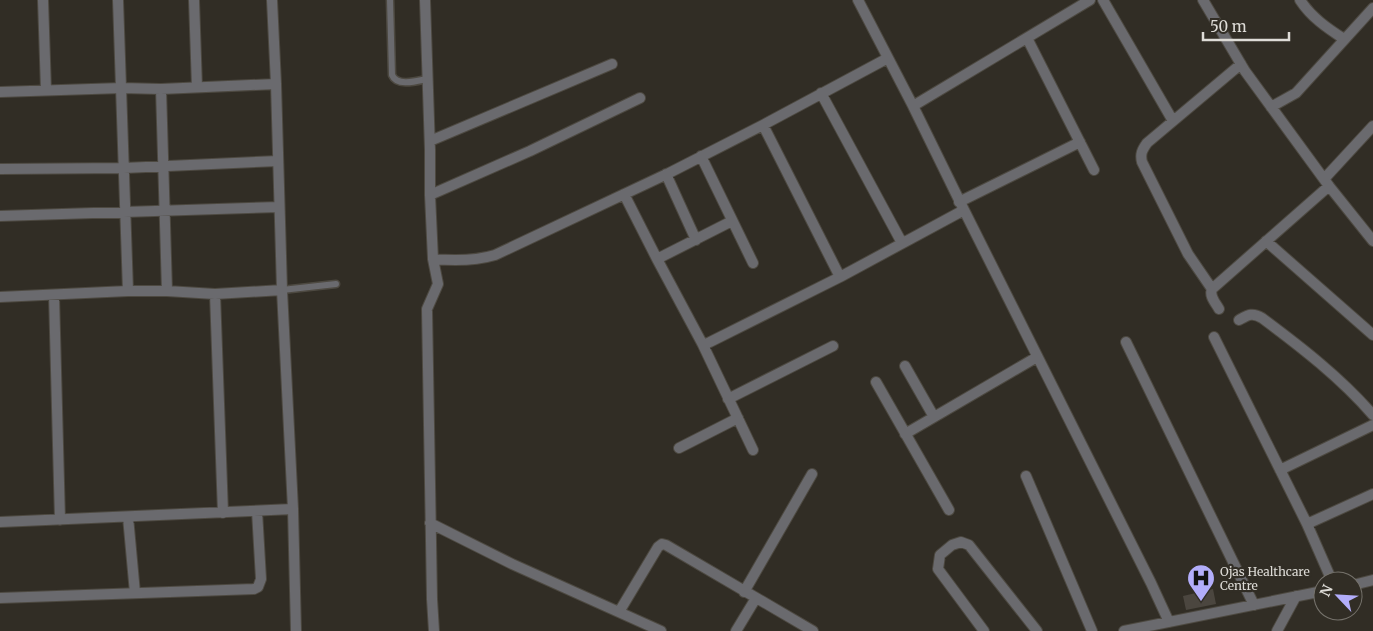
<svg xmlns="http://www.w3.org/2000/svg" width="1373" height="631" viewBox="0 0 1373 631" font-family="Merriweather,serif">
<rect width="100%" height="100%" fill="#312d25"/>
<!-- building -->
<path fill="#4b463f" d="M1213,589L1216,604L1186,610L1183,596Z"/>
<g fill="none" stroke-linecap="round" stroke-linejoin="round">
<!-- service casing -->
<g stroke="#4d4941" stroke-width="9">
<path id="service" d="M390,0L392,75C397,87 417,81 427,79
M282,290L336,284"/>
</g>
<!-- minor casing -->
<g stroke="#4d4941" stroke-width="12">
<path id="minor" d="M43,0L46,90
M118,0L128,291
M194,0L197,87
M272,0L276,84L282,290
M425,0L430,150V195L433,259L438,284L427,309L432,599L434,631
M858,0L913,106L964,210L1151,583L1169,622
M1103,0L1173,121
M1203,0L1245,71L1329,186L1373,241
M1300,0C1311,17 1327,28 1344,39
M1027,38L1094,170
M161,89L167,291
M0,92L122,88L161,89L276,84
M821,93L902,243
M913,106L1090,0
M1271,107L1296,93L1373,8
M763,125L840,277
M430,141L612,64
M701,156L753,263
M0,169L124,168L278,161
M666,174L696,240
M1324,179L1373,126
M624,194L657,259L703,345L753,450
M430,195L530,151L640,98
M959,202L1080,142
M0,216L279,207
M1266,241L1373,335
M433,259C455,261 475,261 495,255L669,173L763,125L888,58
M657,259L732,221
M1212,289L1188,254L1142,162C1140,154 1142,150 1147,143L1241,64
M215,294L223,513
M54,295L60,520
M0,297L128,291H167L215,294L282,290L293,509L296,631
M1219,309C1215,302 1209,296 1212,289L1329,186
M1239,320C1248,315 1252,312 1262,318C1301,347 1341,378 1373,415
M1214,337L1307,524L1332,581
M1126,342L1254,605
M703,345L710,342L840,277L964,210
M905,366L934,417
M876,382L949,510
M728,399L833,346
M905,434L1037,357
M679,448L738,418
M1280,470L1373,425
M1026,476L1092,631
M128,517L135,593
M0,522L293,509
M430,523L512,564L661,631
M1307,524L1373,494
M1353,585L1373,580
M744,592L812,474
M0,598L254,589L258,587L261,579L257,511
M619,612L658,547L662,544L666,545L813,631
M736,631L756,598
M984,631L938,569L940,555L952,545L961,542L969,545L1037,631
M1124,631L1323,591
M1277,631L1296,596"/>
</g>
<!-- service -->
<use href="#service" stroke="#6a6a6e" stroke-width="6"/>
<!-- minor -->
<use href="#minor" stroke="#6a6a6e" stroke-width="10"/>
</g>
<!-- icons -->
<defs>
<g id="hospital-pin" transform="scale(1.4375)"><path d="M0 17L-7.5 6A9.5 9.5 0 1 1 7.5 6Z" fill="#b2adfa" stroke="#312d25"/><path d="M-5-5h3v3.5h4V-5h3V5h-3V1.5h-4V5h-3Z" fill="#111"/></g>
</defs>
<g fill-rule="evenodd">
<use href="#hospital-pin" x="1201" y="578"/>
</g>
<g text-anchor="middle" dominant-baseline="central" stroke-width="4.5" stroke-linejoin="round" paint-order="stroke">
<!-- poi labels -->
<g font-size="12" fill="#dedcd7" stroke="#312d25" text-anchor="start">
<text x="1220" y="571">Ojas Healthcare<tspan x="1220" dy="14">Centre</tspan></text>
</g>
</g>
<!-- north arrow -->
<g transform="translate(1338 596) rotate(295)"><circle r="24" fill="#312d25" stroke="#76736c"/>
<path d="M0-4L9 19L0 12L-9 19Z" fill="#b2adfa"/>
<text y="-8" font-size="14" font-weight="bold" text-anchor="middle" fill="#dedcd7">N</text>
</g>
<!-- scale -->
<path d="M1203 32v8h86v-8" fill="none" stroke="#dedcd7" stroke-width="2.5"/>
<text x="1210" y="32" font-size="15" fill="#dedcd7" stroke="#312d25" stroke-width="4" paint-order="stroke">50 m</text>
</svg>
